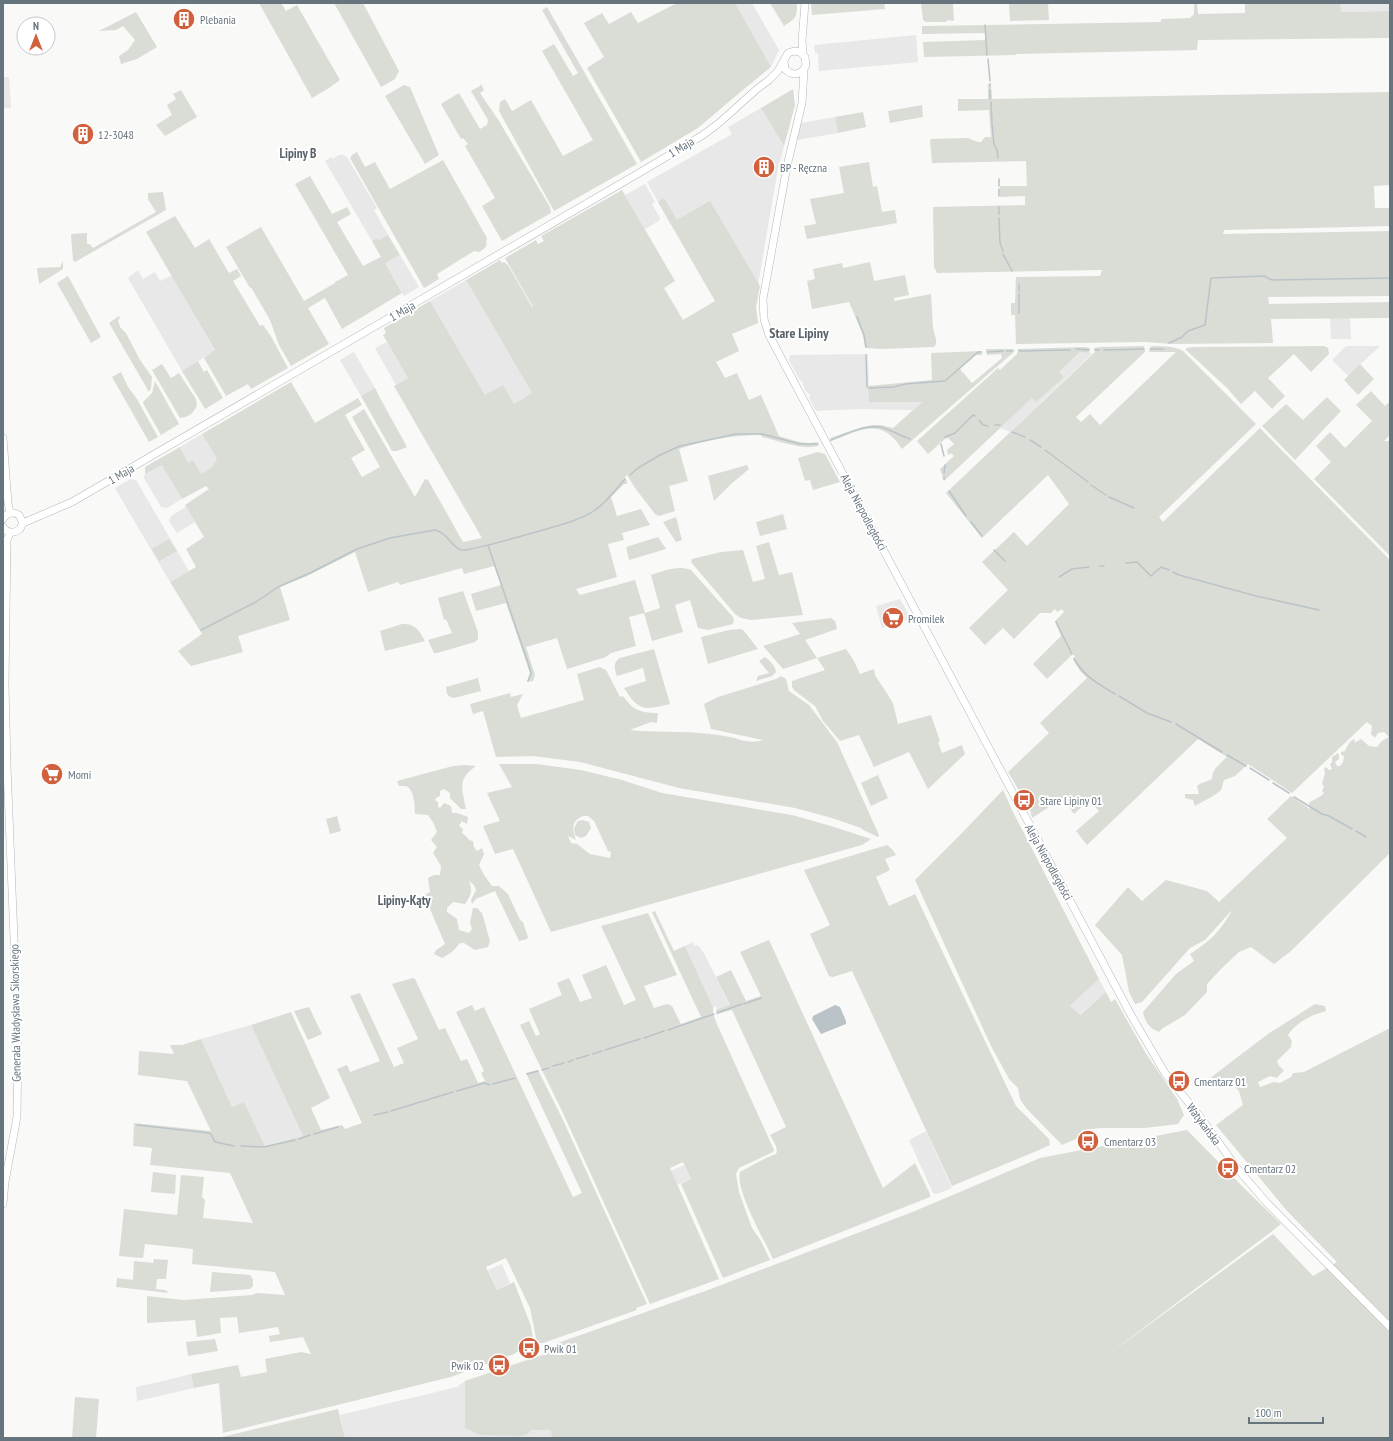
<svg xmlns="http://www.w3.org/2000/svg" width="1393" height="1441" viewBox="0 0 1393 1441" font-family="'PT Sans Narrow',sans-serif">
<rect width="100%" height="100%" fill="#f9f9f7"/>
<!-- built -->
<path fill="#e7e8e7" d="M735,3H752L779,50L771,67Z
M1340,3H1390V11L1340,12Z
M916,35L918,62L819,71L818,53H815L814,45Z
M3,77H9L11,108H3Z
M761,108L784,146L777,174L758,285L710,202L671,225L647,182L732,134L728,127Z
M835,117L838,133L797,140L801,123Z
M341,154L347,157L377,208L374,210L388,235L379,240L377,238L372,241L325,161L331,157L332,159Z
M645,184L655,202L652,204L660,218L659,221L645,229L625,195Z
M400,255L419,287L404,296L385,263Z
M138,270L143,279L155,272L160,281L172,275L215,351L182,371L128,278Z
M466,280L532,393L514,404L485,395L430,301Z
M1330,318H1350L1351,339H1331Z
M387,342L408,378L396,385L375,348Z
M1348,346H1380L1348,376L1332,360L1345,347Z
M354,352L375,388L361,396L340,360Z
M1080,352L1093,353L1010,432L1000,428Z
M868,354L869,402L922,401L913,410L857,409L816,411L809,398L810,395L805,390L802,381H800L789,360L790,355Z
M202,434L217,459L212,467L201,474L191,462L188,463L180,447Z
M162,464L182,499L167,508L161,507L144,478L145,474Z
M131,479L136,480L189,571L170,582L115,488Z
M186,507L195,522L177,533L169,521L171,516Z
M900,599L911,618L882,628L876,606Z
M693,942L694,946L698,945L705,955L730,1006L717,1010L716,1006L713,1007L685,946Z
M1099,979L1106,992L1079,1015L1070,1006Z
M251,1025L303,1136L265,1146L244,1102L232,1107L201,1039Z
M926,1131L952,1188L937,1194L933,1193L909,1140Z
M684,1165L691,1179L677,1185L671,1171Z
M502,1264L510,1283L497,1290L488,1270Z
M556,1350L572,1438H345L340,1415L457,1387L465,1381Z
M191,1374L194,1388L137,1401L136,1387L155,1383Z"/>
<!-- green -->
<path fill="#d9ddd6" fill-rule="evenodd" d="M259,3H281L286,11L297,5L340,80L329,88L312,98Z
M334,3H363L399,71L395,79L381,87Z
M677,3H735L771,67L744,89L698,128L641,162L587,68L604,57L584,23L602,13L609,24L631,12L638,23Z
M770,3H797C797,18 796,18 784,26Z
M811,3H884L885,9L812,15Z
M921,3H953L954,21L947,20L946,22H926L923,20Z
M1009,3H1048L1049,20L1010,21Z
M1194,3H1197L1198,14L1245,13V3H1340L1341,12L1390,11V38L1198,40L1197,50L1017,54L1015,55L924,57L923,42L985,40V33L922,34V26L1161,22V19L1190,18L1194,14Z
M547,7L637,164L554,211L499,111L500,102L505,99L512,111L531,100L563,156L593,140L542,51L554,44L573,76L578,73L542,10Z
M136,12L157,47L137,59L121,64L119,56L128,50L135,40L123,26L116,30L99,31Z
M481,84L484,90L480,93L499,121L550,207L551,213L502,241L482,206L495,198L465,146L468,144L463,138L461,139L441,104L459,93L480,129L487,125L488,120L471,91L480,86Z
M988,84H991L992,99L1390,92V185L1374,186L1375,208H1390V226L1224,230L1223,234L1390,231V296L1268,297L1269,304L1390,302V318L1271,319L1273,343L1172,344L1145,342L1016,344L1015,315H1011V303H1015L1016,277L1100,276L1102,270L937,273L934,267L933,207L1025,205V196L1000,197V186H1027L1026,161L932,163L930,140L931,139L968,138L978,142H981L985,137H991L989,110L958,111V99H988Z
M404,85L410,87L439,155L425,164L385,96Z
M793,89L795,105L784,146L761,108Z
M181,90L197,117L165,136L156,125L172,115L167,105L176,99L173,94Z
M922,105L923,117L890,123L888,111Z
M863,112L866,127L838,133L835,117Z
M357,152L365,167L375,162L390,189L443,160L487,238L486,242L487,244L485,248L479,252L474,251L437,274L439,279L424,288L350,158L352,155Z
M869,162L873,187L877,186L882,212L895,210L897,223L807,239L804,226L816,224L810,199L844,193L839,167Z
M310,176L332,214L347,207L351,214L337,222L363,266L381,257L372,241L377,238L379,240L388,235L400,255L385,263L402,293L342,329L325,298L308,308L329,344L291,366L279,345L270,320L251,287L250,288L226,247L261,227L304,301L335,283V282L348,275L295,184Z
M622,190L675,281L664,288L683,320L715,301L658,202L664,198L677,220L710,201L760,286L756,307L758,323L732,334L739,351L716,362L725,378L737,373L749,400L761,395L779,436C794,440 802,445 818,442L819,445C807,452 776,440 762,437L761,435C733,435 706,440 679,449L688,481L669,486L675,511L659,516L655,514L635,488L627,475L625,477L627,481V484H624L611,497L617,516L641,509L650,525L622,533L624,540L608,544L617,577L576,589L580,595L635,580L645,613L660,608L651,575C664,571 677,565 691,570L733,617L734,620L733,624L708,630L698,628L690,600L675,605L683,632L652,641L644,613L629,617L636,646L611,653L606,657L567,669L557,638L526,647L535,675L533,681L527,682L530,673L506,603L476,611L471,594L501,585L494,566L464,574L462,568L400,585L398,582L368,592L355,552L305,577L289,583L280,587L290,620L238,636L243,652L191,666L178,651L202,634L170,582L196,567L186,549L204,537L185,505L209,489L206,486L182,499L162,465L145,474V467L180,447L188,463L193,460L201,474L212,467L217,459L202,434L291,382L315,423L358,398L362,405L345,415L365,450L351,458L362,477L380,467L352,417L364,409L415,497L425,479L428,480L463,542L482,538L394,386L408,378L383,335L386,333L384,328L430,301L485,395L503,385L514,404L532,393L466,280L500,260L502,263L504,262L508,265L532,307H533L505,258L536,240L538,244L544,241L541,236Z
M163,192L166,210L75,262L73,260L71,235L72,234L87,233V244H90L93,248L156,212L148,199V193Z
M175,216L195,248L209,239L229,273L237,269L241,276L233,281L260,326L263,325L272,338L288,368L251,389L248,384L226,396L204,358L215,350L146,232Z
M63,261V269L39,284L37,268L60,267Z
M870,262L874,281L905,275L909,295L894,298V301L931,294L933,328L936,339V344L934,347L882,349L865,348L863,335L849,302L812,309L807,281L815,279L813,269L842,263L843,268Z
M68,276L101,337L91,343L57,283Z
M119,316L120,318L118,320L120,327L126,333L140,360L152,377L151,388L149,392L109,323Z
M1144,346L1145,352L1076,417L1081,422L1090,414L1100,425L1176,352H1149L1151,346C1162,346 1174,346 1183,351L1256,424L1159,517L1163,522L1260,428L1390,560V853L1291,951L1274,964L1251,947L1239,952L1221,969L1207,984V992L1185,1015L1163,1028L1159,1032C1149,1028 1145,1022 1143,1012L1176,974L1194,961L1190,954C1209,942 1221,931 1232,910L1205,940L1190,948L1142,1002L1135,1004L1129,992L1122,955L1095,925L1128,887L1142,901L1166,880L1207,891L1219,902L1287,838L1267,819L1291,796L1310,809L1309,803L1311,801C1314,800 1322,796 1324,793L1322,791L1324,787L1322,784L1325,773L1324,769L1326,767L1329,770L1332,769L1330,764L1332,762V757L1338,753L1339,755V759L1335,762L1337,766H1340L1343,762L1344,756L1341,755V752L1345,751C1347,746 1350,741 1354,739L1355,740L1354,743L1361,739L1369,746L1377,747L1382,741L1389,737L1384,732L1378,733L1375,738L1371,734L1372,726L1367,722L1292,793L1248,764L1235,776L1224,780C1223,783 1222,788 1221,790C1217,795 1201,802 1195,806L1193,800L1185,798V794H1199L1197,786C1201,782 1207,782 1212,779C1212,769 1220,764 1227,757L1198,739L1087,845L1076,831L1099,811L1089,800L1074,814L1063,798L1032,818L1030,809L1008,772L1049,733L1040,723L1087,678L1080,671L1073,659L1075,657L1073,654L1047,679L1033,664L1061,636L1055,621L1064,612L1062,609L1057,612L1055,609L1051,613H1040L1014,639L1003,628L985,645L969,628L1008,590L982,562L1014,532L1027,546L1069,504L1048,475L982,538L946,493L1095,352L1094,348L1100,347Z
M1324,346L1328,348L1329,354L1311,372L1294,354L1268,378L1285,396L1272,409L1255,391L1241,404L1227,388L1186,350V348L1194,347Z
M1085,347L1090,348L1089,353L1080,352L1059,372L1064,377L1036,402L1032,398L944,481L940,469L954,456L951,453L948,455L947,450L954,444L948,438L945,439L928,454L917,441L998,368L1000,370L1017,354L1018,349Z
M986,349H1013L1015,351L902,449C881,416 861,430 831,441L830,438L862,427L873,425H881L893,428L922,402H869L868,386L932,380L931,353L982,351V355H976L960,369L972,383L1002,358L1001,354L987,355Z
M198,361L204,372L207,370L223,398L205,409L182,371Z
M162,364L171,378L179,373L196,399L197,405C194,413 189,417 180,418L152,370Z
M1360,364L1374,379L1358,395L1344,380Z
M121,372L128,387L137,399L158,437L149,442L112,377Z
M155,381L179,424L161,435L144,405L143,402L152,393Z
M375,388L379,396L407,447L397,451H392L361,396Z
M1371,391L1385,406L1390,401V435L1384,441H1390V556L1314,479L1331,462L1316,446L1330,432L1345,448L1372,421L1356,405Z
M1327,397L1341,411L1295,460L1262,426L1286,404L1303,420Z
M818,452L825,454L840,482L813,490L810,480L805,481L798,458Z
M747,465L749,469L731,484L714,501L708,476Z
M783,514L787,529L760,536L756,522Z
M676,517L682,540L676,542L663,522Z
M658,537L666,549L629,560L626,547Z
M169,539L177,551L159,561L152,549Z
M769,542L779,575L792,572L803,615L751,620L741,618L735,614L691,562L692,559L721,552L743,550L753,582L765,579L756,546Z
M463,591L478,632V639L475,642L437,653H434L428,640L452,633L446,619L444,620L438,598Z
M831,618L835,621L837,629L805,640L817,658L846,649L854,661L860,674L874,669L875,675L893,703L898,724L931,715L940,741L938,742L942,753L962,745L965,754L928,789L909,752L874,767L859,735L840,741L823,721L815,706L795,691L792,687V681L825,670L817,658L783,669L763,646L800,634L792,623Z
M402,624C415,623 419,630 425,641L385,651L380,631Z
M741,629L744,631L758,649L708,664L701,637L729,630Z
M654,649L670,704C644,710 639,712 624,688L646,681L643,668L617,676C614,669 613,662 620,658Z
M765,657C770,661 775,665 776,672L772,676L756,681L758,676L769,673L759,661Z
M600,667L606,670L620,697L623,696C633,710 640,713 658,713L657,723L651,722L630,730C662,733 697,730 730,737C741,740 752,744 763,740L711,729L704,704L718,697L776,679L781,676L786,679L789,691L809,705L837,742L879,835L878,837L863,830L861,828L832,818L795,808L679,788L580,762L533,756L496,757L483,711L473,714L470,704L510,693L511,697L523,694L517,705L521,718L584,700L577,674Z
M478,678L481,691L454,698L450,697L447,694L446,687Z
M499,764H536L581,770L622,780L662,793L792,815L831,826L871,839L862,845L551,932L513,849L495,854L483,826L500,821L487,793L512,787ZM583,816H588L594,821L608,851L611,852L610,858L590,854L577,844L571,843L568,836L576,840C572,829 571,821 583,816Z
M465,765L476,766C457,779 462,789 466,809H461L450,798V793L444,789L440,791V796L436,798L435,800L438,802V807L440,808L444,803L451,806L452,813H457L468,817L467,824L462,821L459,826L463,829L462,833L467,837L469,840L473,841L474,847L477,851L482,848L484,854L479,865L484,875L492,886H499L508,894L520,920L523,922L528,937L527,939L519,941L495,891L476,899L472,904L471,900L476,890L474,885L469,881C473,891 471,896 465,904L453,902L447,908V912L457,919L459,930L469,933L472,929L470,922L473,908H477L482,913L490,941L488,947L475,950L464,943H460L452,952L442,958L434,954L436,950L445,944L424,895L430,892L428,878L434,875H440L441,866L433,853L437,847L431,840L437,832L433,822L428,815L415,814C415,806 414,789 406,786C405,786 400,786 399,786L397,781L453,766Z
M878,775L888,798L871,806L861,783Z
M1003,790L1013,812L1099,979L1070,1006L1080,1015L1106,992L1111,1002L1115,999L1145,1052L1177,1099L1184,1115L1178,1124L1145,1128H1101L1082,1130L1078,1138L1062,1145L1026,1108L1020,1099L1018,1088L1009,1079L991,1046L915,880L960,835Z
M337,816L341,831L330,834L326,819Z
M583,820L589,822L591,828L586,836L581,838L575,835L574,828L578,821Z
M887,845L892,849L896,855L885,859L890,870L876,877L889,906L915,894L1016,1106L1049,1139L1050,1145L1039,1150L952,1186L852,971L833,977L829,976L810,934L830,925L804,870Z
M655,911L674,951L685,946L713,1007V1013L716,1022L774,1150L773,1152L739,1168L736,1174L739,1192L752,1228L761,1241L770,1260L723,1278L681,1184L691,1179L683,1162L670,1168L719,1279L650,1304L562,1111L520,1025L529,1021L536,1036L540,1034L529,1009L562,995L557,983L569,978L580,1002L592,998L582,975L606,965L624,1005L636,1000L601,926L648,913L677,975L644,986L654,1008L667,1004L672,1006L681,1024L701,1017L652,912Z
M769,940L883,1188L915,1163L930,1194V1197L773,1259C765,1241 735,1190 740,1172L766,1158L776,1154C779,1148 773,1141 770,1135L786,1127L732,1010L717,1014L716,1010L730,1005L716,977L731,970L746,1001L761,996L740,952Z
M413,978L415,979L439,1030L445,1028L461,1061L467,1059L478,1083L485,1081L481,1073L484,1071L456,1012L472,1005L475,1011L484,1007L573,1197L582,1193L526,1073L538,1070L563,1120L647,1304L636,1308L637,1310L543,1343H538L536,1338L530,1308L506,1258L486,1267L497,1290L514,1282L531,1326L534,1344L524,1347L514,1354L451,1377L223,1433L219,1383L194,1388L191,1374L238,1365L241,1377L267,1372L265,1359L301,1352L311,1354L303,1337L270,1342L269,1336L280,1334L278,1327L239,1333L237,1317L220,1318L221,1333L197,1337L195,1320L147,1323V1296L184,1300L252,1295L257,1293L285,1295L275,1272L192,1264L193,1249L145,1244L143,1258L119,1256L124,1209L177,1215L181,1175L204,1177L202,1197L205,1200L203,1218L253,1223L230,1173L150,1165L152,1148L133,1146L134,1123L211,1131L187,1081L138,1075L139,1051L174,1054L170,1045H182L201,1039L232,1107L244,1102L265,1146L303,1136L251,1025L291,1012L330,1098L311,1108L321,1130L342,1125L345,1129L362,1123L337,1069L347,1065L350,1072L380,1061L350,996L360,993L394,1067L404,1063L397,1048L418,1039L392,984Z
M1315,1004L1325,1006L1326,1011C1311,1015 1297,1022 1288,1035L1292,1041L1291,1047L1277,1061L1279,1066L1284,1070L1277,1078L1270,1076L1258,1082L1260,1087L1274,1082L1280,1083L1291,1077L1293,1073L1304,1072L1390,1028V1438H552L551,1430H532L526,1435L520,1436L480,1435L465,1428V1381L556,1351L555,1344L708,1290L915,1211L1040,1158L1187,1130L1247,1191L1281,1224L1271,1232L1106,1356L1273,1234L1313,1276L1337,1262L1287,1211L1216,1125L1243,1105L1239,1091L1235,1087C1226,1088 1218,1084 1209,1086L1206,1082L1214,1075L1268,1034Z
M309,1007L322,1034L308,1040L294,1011Z
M153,1172L176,1175L175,1194L151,1192Z
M154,1259L168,1260L166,1279H157L156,1289L165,1290L169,1293L116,1287L117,1278L133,1280L134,1261L153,1263Z
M212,1272L250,1275L253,1279V1286L250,1289L210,1292Z
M215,1339L218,1351L188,1356L186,1342Z
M75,1397L99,1399L96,1438H72Z
M338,1409L345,1438H217L222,1437Z"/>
<!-- water -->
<path fill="#bac4c8" d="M835,1005L840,1007L846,1021V1024L821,1034L812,1019L813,1016Z"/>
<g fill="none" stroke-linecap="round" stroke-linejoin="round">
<!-- stream -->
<path stroke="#bac4c8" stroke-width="1.5" d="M985,25L987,55
M988,59L990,81
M990,84V86
M990,90V99
M991,102L992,122
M992,124L994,144L997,150L998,158
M999,179V186
M999,189V196
M999,214V207
M999,218L1000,243L1003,251
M1003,254L1012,271
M1019,284V291
M1019,294V313
M857,317L864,335L866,347
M1169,343L1182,337L1188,331L1205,325L1211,278L1264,276L1272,280L1390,278
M1076,349L1089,350
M1150,349H1163
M1019,350L1020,351L1070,350
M1095,350H1099
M1104,350L1144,349
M1007,351H1012
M987,352L1003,351
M866,355L867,387
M869,388L894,387L905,384L945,381L978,352H981
M979,420L983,425L988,426
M995,425H1000
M1012,432L1025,437
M945,437L955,433L973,415L975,416
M831,440C847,434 866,423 884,428C893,431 901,436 910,439
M1030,440L1041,447
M941,444L944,456
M1045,450L1088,482
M944,473L945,465
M630,475L638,468L660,455L680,446L736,434H762L800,444H817
M944,477V479
M1091,485L1106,495
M949,491L966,516
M1109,497L1134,508
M971,522L982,536
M488,545L528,663L531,673L528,681
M994,550L1005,561
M1126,563L1137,562L1151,576L1161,567L1169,570
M1100,566H1104
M1173,572L1179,575L1256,596L1319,610
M1059,577L1072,569L1089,567
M1056,622L1072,654
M201,630L256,602L278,587L310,573L357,549L390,538L435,530C448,533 450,546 461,550C469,552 557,526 570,522C578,519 589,515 595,510C607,502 616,489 625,479
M1074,659C1086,678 1097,683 1115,694
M1119,696L1147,713L1171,722
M1176,724L1222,752
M1227,755L1246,766
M1250,768L1269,780
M1273,783L1289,793
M1294,797L1322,814L1329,816L1352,829
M1356,831L1366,837
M744,1004L761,998
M717,1013L742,1004
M668,1030L714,1014
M644,1038L664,1031
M605,1050L640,1039
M593,1054L602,1051
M576,1059L589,1055
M568,1062L573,1060
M553,1066L564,1063
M542,1070L549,1068
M527,1074L538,1071
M493,1084L515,1078
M457,1091L484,1083L490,1085
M391,1111L453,1092
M374,1115L388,1112
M137,1125L209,1133L211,1134L215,1142L234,1146
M314,1134L338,1127
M299,1139L310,1135
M241,1146L264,1147L295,1140"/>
<!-- secondary casing -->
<g stroke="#b3b8bc" stroke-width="8">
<path id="secondary" d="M803,54L802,41L805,3
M804,70L802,103L787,166L763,299L764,319L769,335L1132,1017L1165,1073L1204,1122L1236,1167L1267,1203L1390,1327
M3,438L8,503L10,513
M3,519C7,513 12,511 19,515L23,523L20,529C14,534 7,533 3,527
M23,523L72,502L639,173L703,135L719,123L757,89L769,80L778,71L788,53L794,51L800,52L805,57L806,65C802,75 793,77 785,69L784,61
M3,1204L5,1182L17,1117L18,1037L7,767L5,684L7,540L10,533"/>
</g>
<!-- secondary -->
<use href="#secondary" stroke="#fff" stroke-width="7"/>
</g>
<!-- icons -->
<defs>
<g id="building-disc" transform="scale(1.15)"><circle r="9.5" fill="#d1613e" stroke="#fff"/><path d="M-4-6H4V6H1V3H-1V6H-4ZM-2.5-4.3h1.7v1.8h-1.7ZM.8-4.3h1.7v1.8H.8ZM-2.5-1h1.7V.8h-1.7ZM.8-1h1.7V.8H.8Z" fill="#fff"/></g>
<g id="supermarket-disc" transform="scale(1.15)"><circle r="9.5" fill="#d1613e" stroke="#fff"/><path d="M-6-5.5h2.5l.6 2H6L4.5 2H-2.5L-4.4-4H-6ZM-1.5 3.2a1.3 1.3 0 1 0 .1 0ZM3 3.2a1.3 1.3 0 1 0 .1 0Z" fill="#fff"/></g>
<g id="bus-disc" transform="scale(1.15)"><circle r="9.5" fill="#d1613e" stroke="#fff"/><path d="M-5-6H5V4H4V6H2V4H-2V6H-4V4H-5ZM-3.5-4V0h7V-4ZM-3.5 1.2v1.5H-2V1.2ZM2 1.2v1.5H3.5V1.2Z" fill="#fff"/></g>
</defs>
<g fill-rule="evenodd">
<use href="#building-disc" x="184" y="19"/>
<use href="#building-disc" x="83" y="134"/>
<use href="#building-disc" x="764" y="167"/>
<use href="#supermarket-disc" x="893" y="618"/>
<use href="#supermarket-disc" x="52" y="774"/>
<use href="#bus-disc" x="1024" y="800"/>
<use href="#bus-disc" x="1179" y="1081"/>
<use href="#bus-disc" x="1088" y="1141"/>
<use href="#bus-disc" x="1228" y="1168"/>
<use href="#bus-disc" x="529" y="1348"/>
<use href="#bus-disc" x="499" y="1365"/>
</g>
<g text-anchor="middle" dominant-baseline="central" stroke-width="4" stroke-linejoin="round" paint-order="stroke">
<!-- poi labels -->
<g font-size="12" fill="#66747e" stroke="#fff" text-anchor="start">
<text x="200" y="19">Plebania</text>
<text x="98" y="134">12-3048</text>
<text x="780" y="167">BP - Ręczna</text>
<text x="908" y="618">Promilek</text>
<text x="68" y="774">Momi</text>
<text x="1040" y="800">Stare Lipiny 01</text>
<text x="1194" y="1081">Cmentarz 01</text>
<text x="1104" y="1141">Cmentarz 03</text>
<text x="1244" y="1168">Cmentarz 02</text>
<text x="544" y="1348">Pwik 01</text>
<text x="484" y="1365" text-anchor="end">Pwik 02</text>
</g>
<!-- street labels -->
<g font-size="12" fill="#66747e" stroke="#fff">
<text transform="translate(681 147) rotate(-31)">1 Maja</text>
<text transform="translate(402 311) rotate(-30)">1 Maja</text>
<text transform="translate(121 474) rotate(-30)">1 Maja</text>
<text transform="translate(864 512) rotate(62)">Aleja Niepodległości</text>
<text transform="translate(1049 862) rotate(61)">Aleja Niepodległości</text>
<text transform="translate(15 1013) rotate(-91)">Generała Władysława Sikorskiego</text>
<text transform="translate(1204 1124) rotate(53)">Watykańska</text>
</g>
<!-- neighbourhood labels -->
<g font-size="13" font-weight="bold" fill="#58626a" stroke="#fff">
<text x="298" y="153">Lipiny B</text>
<text x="404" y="900">Lipiny-Kąty</text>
</g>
<!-- quarter labels -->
<g font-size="14" font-weight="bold" fill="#58626a" stroke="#fff">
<text x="799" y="333">Stare Lipiny</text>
</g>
</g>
<!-- border -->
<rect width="1393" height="1441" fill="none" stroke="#66747e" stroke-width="8"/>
<!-- north arrow -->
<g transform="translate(36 36)"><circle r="19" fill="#ffffff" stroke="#c2c7cb"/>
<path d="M0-3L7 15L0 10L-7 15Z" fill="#d1613e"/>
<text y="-6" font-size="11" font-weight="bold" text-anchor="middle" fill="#66747e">N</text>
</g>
<!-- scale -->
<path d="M1249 1417v6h74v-6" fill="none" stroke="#66747e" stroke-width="2"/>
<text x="1255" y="1417" font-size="12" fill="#66747e" stroke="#ffffff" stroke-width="3" paint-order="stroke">100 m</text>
</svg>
